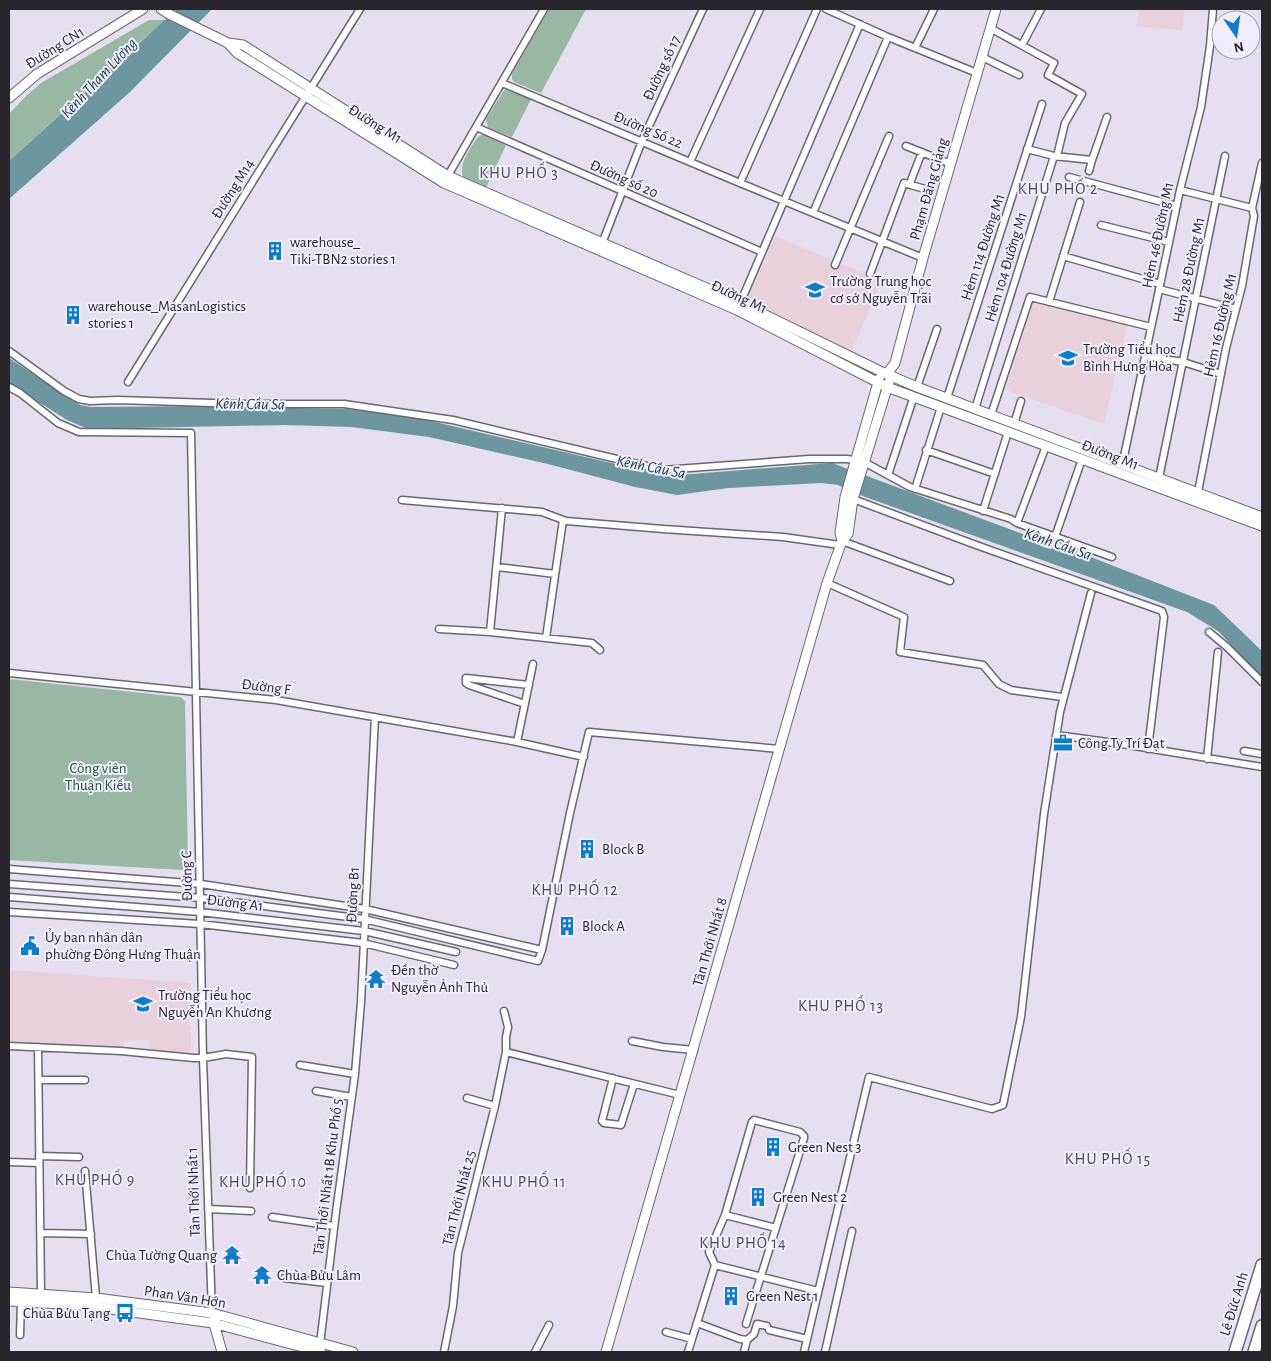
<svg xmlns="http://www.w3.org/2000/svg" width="1271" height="1361" viewBox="0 0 1271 1361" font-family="'Alegreya Sans',sans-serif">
<rect width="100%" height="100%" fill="#e5dfef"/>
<!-- education -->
<path fill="#e9d1dc" d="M1140,9H1185L1182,30L1136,26Z
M775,236L882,281L851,352L747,300Z
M1033,301L1127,325L1104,424L1006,390Z
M9,970L191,983L189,1026H191V1049L186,1054L151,1052L149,1040L124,1041V1047L9,1043Z"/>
<!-- green -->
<path fill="#99b8a3" d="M549,9H586L541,93L514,82L512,79V74Z
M149,20H166L136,45L9,161V114L26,96L41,83Z
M504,90H506L531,99L512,137L488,128L486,119Z
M481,135H486L506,145L486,188L463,177C458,164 470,149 477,138Z
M9,679L180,697L185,701L188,865L183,870L9,860Z"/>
<!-- water -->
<path fill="#6c97a1" d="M177,9H212L130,92L9,199V161Z
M9,358L80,405L91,407L198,406L347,409L418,418L667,476L832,463L1028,536C1043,548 1046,551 1065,547L1214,605L1262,651V678L1218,631L1187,612L857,494L838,485L821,483L729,488L677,495L635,487L548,464L429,437L351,427L285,425L88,429L67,420L9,383Z"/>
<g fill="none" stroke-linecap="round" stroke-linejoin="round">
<!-- street casing -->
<g stroke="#6a6673" stroke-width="9">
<path id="street" d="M826,9L888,37L977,73
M990,28L1054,63L1048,75L1082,94L1065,123L1057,156
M1022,45L1041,9
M915,48L934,9
M982,57L1019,75
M502,83L740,183L923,258
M476,127L762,252
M906,146L951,164
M1027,149L1054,156
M690,162L760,9
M1089,171L1092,160
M1069,177L1177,206
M446,179L544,9
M740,183L817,9
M910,183L922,152
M1180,190L1252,208
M813,213L888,37
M1101,225L1169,242
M601,246L642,141L703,9
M1063,256L1160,284
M835,265L889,136
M870,274L904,183L925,189
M1159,289L1236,309
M1049,302L1080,202
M739,306L860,24
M9,351L64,391L79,399L90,401L118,400L243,404H344L453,420L663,470L809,459H847L854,460
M1145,356L1183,362L1221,374
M128,382L360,9
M9,387L20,393L58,423L79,432L191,433L203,1058L212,1313
M917,387L937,329
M947,398L1042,104
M975,409L1054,156L1092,160L1107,117
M991,415L1030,297L1151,327
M1014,424L1021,401
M926,450L995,474
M864,462L910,487L1011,519L1017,523L1112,557
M1122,466L1180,190L1201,107L1210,46L1213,9
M888,475L914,396
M1159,478L1225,156
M915,489L941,407
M1198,492L1226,348L1242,286L1254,216L1252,208L1262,163
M853,499L976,545L1162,611L1164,617L1148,749
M402,500L542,512L566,521L663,529L783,537L840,545
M983,511L1008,432
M1017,523L1046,446
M1055,537L1082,459
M842,541L950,581
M497,567L555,574
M827,583L904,617L900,652L983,665L999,684L1011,690L1062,697
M439,629L490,632L592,643L600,650
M490,632L502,508
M1209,632L1227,647L1262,682
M546,638L563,520
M9,673L276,700L517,742L584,757
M525,704L469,685L466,683V678L529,685
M1056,735L1122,744L1262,767
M517,742L533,664
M1244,751L1262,754
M1207,759L1218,652
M9,869L201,884L365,909L542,950
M9,884L201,898L364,919L538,961L542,950L570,813L589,732L780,749
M9,897L200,912L364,931L456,952
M9,912L200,924L363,943L454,965
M632,1041L663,1047L694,1050
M9,1046L121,1051L194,1058H203L226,1054L252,1057L250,1188
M38,1047L41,1294
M506,1052L680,1095
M300,1065L355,1074
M613,1078L602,1121L604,1123L621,1125L634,1084
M39,1080H85
M316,1091L352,1097
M467,1098L495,1106
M39,1156L79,1157
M9,1162L39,1163
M85,1171L96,1298
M208,1209L251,1211
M725,1215L776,1228
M272,1217L334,1226
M41,1233L91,1234
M284,1278L327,1283
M697,1323L740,1339L747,1340L754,1334L757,1324L767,1326
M746,1324L804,1138V1136L800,1132L754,1120L752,1122L725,1215L709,1252L715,1265L818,1291
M769,1330L807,1339
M666,1332L692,1339
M20,1335L21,1302
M320,1344L336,1212L355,1074L361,1002L375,717
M444,1352L453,1306L458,1253L495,1106L506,1052V1037L508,1027L504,1011
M535,1352L549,1325
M688,1352L715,1265
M744,1352L747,1340
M804,1352L869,1077L992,1109L1003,1105L1021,1017L1044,814L1060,712L1091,593
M825,1352L852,1231"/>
</g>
<!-- secondary casing -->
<g stroke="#6a6673" stroke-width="11">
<path id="secondary" d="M161,9L169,14L228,43L243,45L448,176L741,303L882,372L917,387L1262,517
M228,43L237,53L444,183L737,310L887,387L1262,526
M9,98L37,74L143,9
M887,374L895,363L923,258L996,9
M842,541L840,533L845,497L879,379
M9,1292L96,1298L212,1313L353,1352
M9,1301L80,1305L213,1323L321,1352
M213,1320L222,1352
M606,1352L827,583L842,541L848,534L853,499L889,382"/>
</g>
<!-- highway casing -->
<g stroke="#6a6673" stroke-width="14">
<path id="highway" d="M1235,1352L1262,1265
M1254,1352L1262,1326"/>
</g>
<!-- street -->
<use href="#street" stroke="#fff" stroke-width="6"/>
<!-- secondary -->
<use href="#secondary" stroke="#fff" stroke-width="9"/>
<!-- highway -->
<use href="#highway" stroke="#fff" stroke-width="11"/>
</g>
<!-- icons -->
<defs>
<g id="building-bare" transform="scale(1.5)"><path d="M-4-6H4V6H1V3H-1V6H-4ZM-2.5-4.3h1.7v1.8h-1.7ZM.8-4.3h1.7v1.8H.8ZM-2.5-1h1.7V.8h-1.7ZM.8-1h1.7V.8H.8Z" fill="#107cc6" stroke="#f2edfd" stroke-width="2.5" paint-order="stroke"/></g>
<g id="school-bare" transform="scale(1.5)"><path d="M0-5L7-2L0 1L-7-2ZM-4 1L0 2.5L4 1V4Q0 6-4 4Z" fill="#107cc6" stroke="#f2edfd" stroke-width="2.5" paint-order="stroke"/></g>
<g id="office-bare" transform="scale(1.5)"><path d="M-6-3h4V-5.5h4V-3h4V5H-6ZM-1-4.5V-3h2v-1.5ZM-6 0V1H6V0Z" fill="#107cc6" stroke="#f2edfd" stroke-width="2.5" paint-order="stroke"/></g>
<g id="civic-bare" transform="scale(1.5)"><path d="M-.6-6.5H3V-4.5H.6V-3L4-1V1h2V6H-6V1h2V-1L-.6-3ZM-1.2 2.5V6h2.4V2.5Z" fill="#107cc6" stroke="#f2edfd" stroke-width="2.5" paint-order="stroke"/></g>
<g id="temple-bare" transform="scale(1.5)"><path d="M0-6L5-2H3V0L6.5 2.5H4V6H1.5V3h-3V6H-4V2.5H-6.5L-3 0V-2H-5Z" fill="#107cc6" stroke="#f2edfd" stroke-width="2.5" paint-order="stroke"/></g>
<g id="bus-bare" transform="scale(1.5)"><path d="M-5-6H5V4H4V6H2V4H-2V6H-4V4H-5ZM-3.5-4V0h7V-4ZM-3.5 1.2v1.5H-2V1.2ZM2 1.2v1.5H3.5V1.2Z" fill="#107cc6" stroke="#f2edfd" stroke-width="2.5" paint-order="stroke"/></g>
</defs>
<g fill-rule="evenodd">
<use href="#building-bare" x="275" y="251"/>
<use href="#school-bare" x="815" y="290"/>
<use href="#building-bare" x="73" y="315"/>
<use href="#school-bare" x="1068" y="358"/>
<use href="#office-bare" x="1063" y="743"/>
<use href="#building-bare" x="587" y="849"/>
<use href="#building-bare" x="567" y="926"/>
<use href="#civic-bare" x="30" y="946"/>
<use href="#temple-bare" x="376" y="979"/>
<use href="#school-bare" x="143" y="1004"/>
<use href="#building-bare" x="773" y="1147"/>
<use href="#building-bare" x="758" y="1197"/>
<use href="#temple-bare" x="232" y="1255"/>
<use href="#temple-bare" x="262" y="1275"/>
<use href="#building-bare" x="731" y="1296"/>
<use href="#bus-bare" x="125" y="1313"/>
</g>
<g text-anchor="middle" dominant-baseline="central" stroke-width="4" stroke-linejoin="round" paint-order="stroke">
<!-- street labels -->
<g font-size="15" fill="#28262c" stroke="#f2edfd">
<text transform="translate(55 48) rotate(-32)">Đường CN1</text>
<text transform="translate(662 68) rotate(-65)">Đường số 17</text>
<text transform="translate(375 124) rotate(32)">Đường M1</text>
<text transform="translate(648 130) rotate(23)">Đường Số 22</text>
<text transform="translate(624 179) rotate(24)">Đường số 20</text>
<text transform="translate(233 189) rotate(-58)">Đường M14</text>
<text transform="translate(929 189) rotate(-74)">Phạm Đăng Giảng</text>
<text transform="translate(1158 235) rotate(-78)">Hẻm 46 Đường M1</text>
<text transform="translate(983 247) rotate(-72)">Hẻm 114 Đường M1</text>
<text transform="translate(1006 267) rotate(-73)">Hẻm 104 Đường M1</text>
<text transform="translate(1189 270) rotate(-78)">Hẻm 28 Đường M1</text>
<text transform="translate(739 297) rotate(25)">Đường M1</text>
<text transform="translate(1220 325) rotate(-77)">Hẻm 16 Đường M1</text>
<text transform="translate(1110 455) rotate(21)">Đường M1</text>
<text transform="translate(266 687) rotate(7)">Đường F</text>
<text transform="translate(187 876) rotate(-91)">Đường C</text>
<text transform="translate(353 895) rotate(-87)">Đường B1</text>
<text transform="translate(235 903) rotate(7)">Đường A1</text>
<text transform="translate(710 942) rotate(-74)">Tân Thới Nhất 8</text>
<text transform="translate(328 1177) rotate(-83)">Tân Thới Nhất 1B Khu Phố 5</text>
<text transform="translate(194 1192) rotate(-92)">Tân Thới Nhất 1</text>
<text transform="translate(459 1198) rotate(-76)">Tân Thới Nhất 25</text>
<text transform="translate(185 1297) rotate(9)">Phan Văn Hớn</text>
<text transform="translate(1234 1304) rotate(-73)">Lê Đức Anh</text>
</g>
<!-- poi labels -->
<g font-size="15" fill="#28262c" stroke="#f2edfd" text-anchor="start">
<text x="290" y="242">warehouse_<tspan x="290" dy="17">Tiki-TBN2 stories 1</tspan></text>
<text x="830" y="281">Trường Trung học<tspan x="830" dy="17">cơ sở Nguyễn Trãi</tspan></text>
<text x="88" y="306">warehouse_MasanLogistics<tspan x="88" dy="17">stories 1</tspan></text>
<text x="1083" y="349">Trường Tiểu học<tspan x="1083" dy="17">Bình Hưng Hòa</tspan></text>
<text x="1078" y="743">Công Ty Trí Đạt</text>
<text x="602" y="849">Block B</text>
<text x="582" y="926">Block A</text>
<text x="45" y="937">Ủy ban nhân dân<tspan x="45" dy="17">phường Đông Hưng Thuận</tspan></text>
<text x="391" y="970">Đền thờ<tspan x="391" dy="17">Nguyễn Ảnh Thủ</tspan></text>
<text x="158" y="995">Trường Tiểu học<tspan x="158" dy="17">Nguyễn An Khương</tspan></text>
<text x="788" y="1147">Green Nest 3</text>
<text x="773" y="1197">Green Nest 2</text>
<text x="217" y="1255" text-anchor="end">Chùa Tường Quang</text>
<text x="277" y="1275">Chùa Bửu Lâm</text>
<text x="746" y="1296">Green Nest 1</text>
<text x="110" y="1313" text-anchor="end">Chùa Bửu Tạng</text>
</g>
<!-- park labels -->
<g font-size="15" fill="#1f5637" stroke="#f2edfd">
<text x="98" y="768">Công viên<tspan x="98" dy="17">Thuận Kiều</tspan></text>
</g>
<!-- water labels -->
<g font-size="16" font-style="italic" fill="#0f3941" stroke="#f2edfd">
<text transform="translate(99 78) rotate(-47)">Kênh Tham Lương</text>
<text transform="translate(250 404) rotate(1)">Kênh Cầu Sa</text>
<text transform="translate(651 467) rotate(11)">Kênh Cầu Sa</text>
<text transform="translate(1058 544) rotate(19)">Kênh Cầu Sa</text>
</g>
<!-- neighbourhood labels -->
<g font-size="16" letter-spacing="1" fill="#4b4653" stroke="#f2edfd">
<text x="519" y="173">KHU PHỐ 3</text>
<text x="1058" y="189">KHU PHỐ 2</text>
<text x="575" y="890">KHU PHỐ 12</text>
<text x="841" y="1006">KHU PHỐ 13</text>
<text x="1108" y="1159">KHU PHỐ 15</text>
<text x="95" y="1180">KHU PHỐ 9</text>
<text x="263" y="1182">KHU PHỐ 10</text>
<text x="524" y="1182">KHU PHỐ 11</text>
<text x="743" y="1243">KHU PHỐ 14</text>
</g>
</g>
<!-- border -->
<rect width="1271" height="1361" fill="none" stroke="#28262c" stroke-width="20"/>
<!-- north arrow -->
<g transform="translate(1236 35) rotate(167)"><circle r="24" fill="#f2edfd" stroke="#a19da9"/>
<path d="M0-4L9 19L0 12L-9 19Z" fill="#107cc6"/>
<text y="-8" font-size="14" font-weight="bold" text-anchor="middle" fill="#28262c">N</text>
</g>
</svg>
